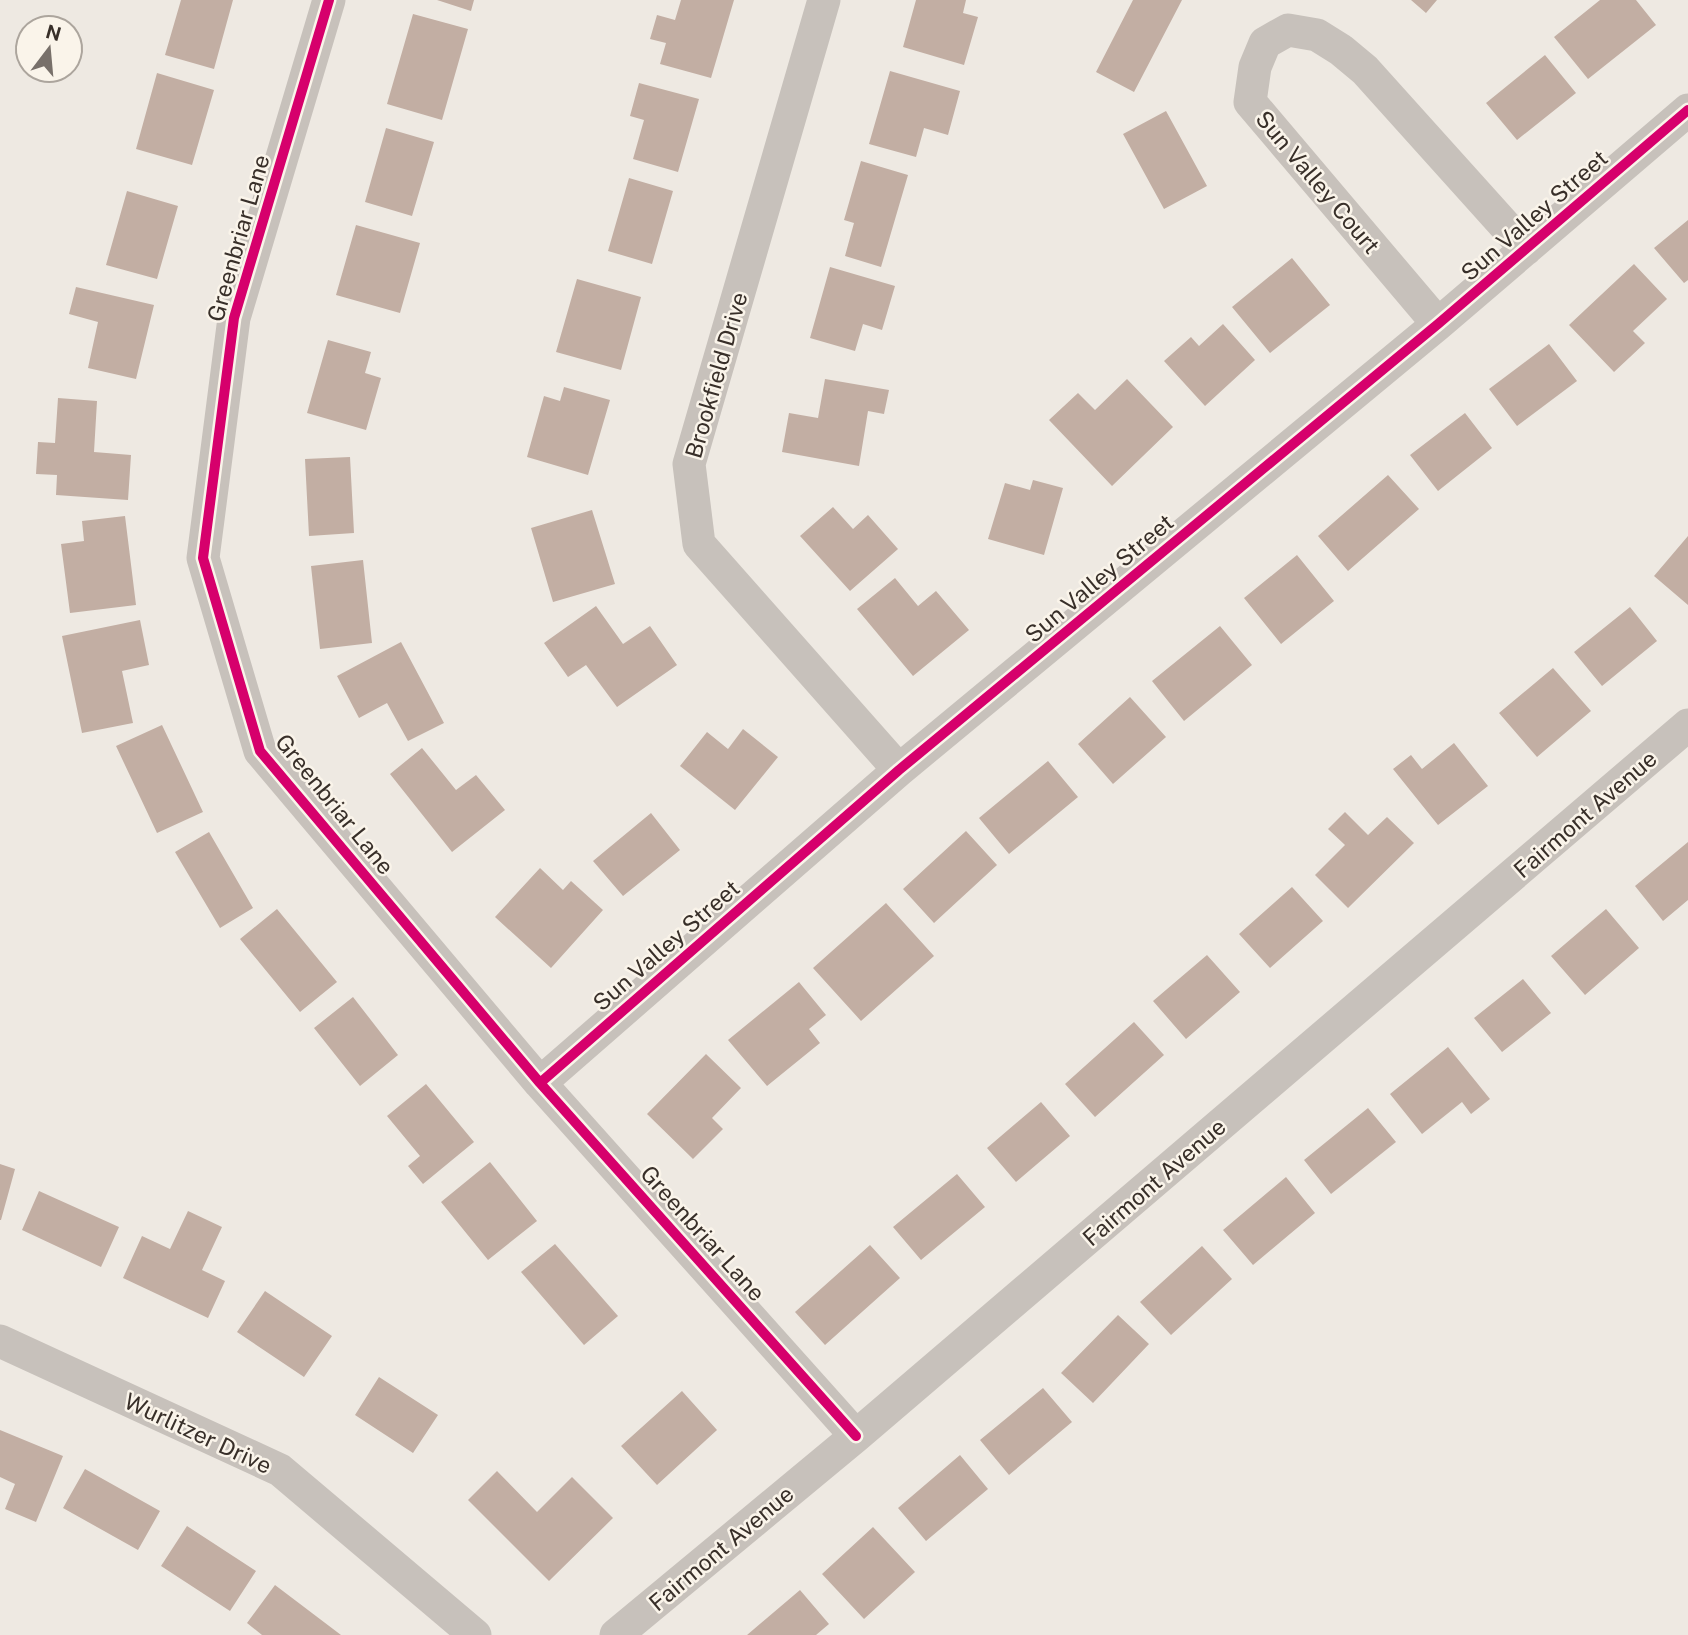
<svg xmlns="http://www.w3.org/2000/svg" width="1688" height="1635" viewBox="0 0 1688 1635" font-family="'Public Sans',sans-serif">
<rect width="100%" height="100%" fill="#eee9e2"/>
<!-- building -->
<path fill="#c2aea3" d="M181,0H233L214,69L165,55Z
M437,0H474L471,11Z
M681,0H734L711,78L660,64L666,43L650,39L657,15L675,20Z
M916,0H966L963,13L978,17L964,65L903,47Z
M1133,0H1182L1134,92L1096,72Z
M1411,0H1437L1426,13Z
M1600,0H1636L1656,25L1588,79L1554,37Z
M413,14L468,29L442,120L387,104Z
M1545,55L1576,93L1517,140L1486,103Z
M890,71L960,91L948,135L924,128L916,157L869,144Z
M157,73L214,90L192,165L136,149Z
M639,83L699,99L678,172L633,159L644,120L630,116Z
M1166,111L1207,186L1164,209L1123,134Z
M386,128L434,142L412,216L365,202Z
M861,161L908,175L881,267L845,256L854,223L844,220Z
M629,178L673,191L652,264L608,251Z
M127,191L178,206L157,279L106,265Z
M1688,220V280L1684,283L1654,248Z
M356,225L420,243L400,313L336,295Z
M1292,258L1330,305L1270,353L1232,307Z
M1634,264L1667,299L1633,331L1645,343L1614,372L1569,325Z
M830,267L895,286L882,330L863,324L855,351L810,338Z
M577,279L641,297L621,370L556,352Z
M76,287L154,305L136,379L88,368L98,322L69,314Z
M1223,324L1255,360L1205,406L1164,361L1191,337L1199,346Z
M328,340L371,352L365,373L381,378L366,430L307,413Z
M1549,344L1577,381L1517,426L1489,389Z
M825,379L889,390L884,414L868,411L859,466L782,452L789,413L818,418Z
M1127,379L1173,427L1112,486L1049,420L1078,393L1095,410Z
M564,387L610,400L588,475L527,457L544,396L560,401Z
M58,398L97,401L94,452L131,455L128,500L56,495L57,475L36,474L38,442L55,443Z
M1465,413L1492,448L1438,491L1410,455Z
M350,457L354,533L309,536L305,459Z
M1388,475L1419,509L1348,571L1318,536Z
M1033,480L1063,488L1044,555L988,539L1005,483L1030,490Z
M833,507L853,529L868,515L898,549L850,591L800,536Z
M592,510L615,584L553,602L531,528Z
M125,516L136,605L70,613L61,544L84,541L82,521Z
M1688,536V605L1654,576Z
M1297,555L1334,601L1281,644L1244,598Z
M363,560L372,643L320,649L311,566Z
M895,578L918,606L936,591L969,630L913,676L857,609Z
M596,606L623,644L650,626L677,665L617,707L586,665L568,677L544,643Z
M1630,607L1657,641L1602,686L1574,652Z
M140,620L149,665L122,671L133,723L82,733L62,636Z
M1220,626L1252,665L1184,721L1152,681Z
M401,642L444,723L408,741L387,703L359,718L337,676Z
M1553,668L1591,711L1537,757L1499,713Z
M1130,697L1166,737L1113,784L1078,744Z
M162,725L203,812L157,833L116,746Z
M743,729L778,757L735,810L680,766L707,732L728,749Z
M1454,743L1488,786L1438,825L1393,769L1411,755L1422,769Z
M422,748L456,790L476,775L505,810L452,852L390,774Z
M1048,761L1078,797L1009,854L979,818Z
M1345,812L1368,835L1387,817L1414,843L1348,908L1315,875L1345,845L1328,829Z
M651,813L680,850L623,896L593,861Z
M966,831L997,865L934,923L903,889Z
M209,832L253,908L220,928L175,852Z
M1688,842V900L1663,921L1635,886Z
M540,868L563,890L571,881L603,910L551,968L495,917Z
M1292,887L1323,921L1270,968L1239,934Z
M886,903L934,956L861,1021L813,968Z
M277,909L337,982L300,1012L240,939Z
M1606,909L1639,948L1585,995L1551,956Z
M1207,955L1240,992L1186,1039L1153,1001Z
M1523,979L1551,1013L1502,1052L1474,1018Z
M799,982L826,1015L809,1029L820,1043L767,1086L728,1040Z
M353,997L398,1055L360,1086L314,1028Z
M1134,1022L1164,1055L1095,1117L1065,1084Z
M1448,1047L1490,1099L1471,1114L1462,1102L1422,1134L1390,1094Z
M706,1054L741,1088L712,1118L723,1129L693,1159L647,1114Z
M426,1084L474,1142L423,1184L408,1166L420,1156L387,1116Z
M1041,1102L1070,1136L1016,1182L987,1148Z
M1368,1108L1396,1142L1331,1194L1304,1160Z
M490,1162L537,1221L488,1260L441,1202Z
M0,1164L15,1169L1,1220H0Z
M957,1174L985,1207L921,1260L893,1227Z
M1286,1177L1315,1213L1253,1265L1223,1230Z
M39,1191L119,1227L101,1267L22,1230Z
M188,1211L222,1227L202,1270L225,1281L208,1318L123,1278L142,1236L170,1249Z
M555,1244L618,1316L584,1345L521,1272Z
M870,1245L900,1278L825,1345L795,1312Z
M1202,1246L1232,1279L1171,1335L1140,1302Z
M265,1291L332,1336L304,1377L237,1332Z
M1118,1315L1149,1344L1093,1403L1061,1373Z
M379,1377L438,1415L413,1453L355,1415Z
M1043,1388L1072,1422L1009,1475L980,1440Z
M682,1391L717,1430L657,1485L621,1446Z
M0,1430L63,1456L36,1522L5,1509L15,1484L0,1477Z
M960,1455L988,1489L926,1541L898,1508Z
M85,1469L160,1511L138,1550L63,1508Z
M497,1471L537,1512L572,1477L613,1518L549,1581L468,1500Z
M187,1526L256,1571L230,1611L161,1566Z
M873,1527L915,1572L864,1619L822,1574Z
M275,1585L341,1635H262L247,1623Z
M800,1590L829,1624L816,1635H747Z"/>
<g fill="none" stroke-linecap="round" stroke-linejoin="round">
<!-- minor -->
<path stroke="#c7c1bb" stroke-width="33" d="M329,0L234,318L203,558L260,751L540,1083L856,1436
M824,0L689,464L699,544L899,770
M1438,324L1250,102L1255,67L1265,43L1288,30L1317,35L1341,50L1365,70L1526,249
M540,1083L899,770L1438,324L1688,110
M0,1341L280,1470L475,1635
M616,1635L856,1436L1688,725"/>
<!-- cycleway casing -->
<g stroke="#faf4ea" stroke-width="15">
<path id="cycleway" d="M329,0L234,318L203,558L260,751L540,1083L856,1436
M540,1083L899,770L1438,324L1688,110"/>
</g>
<!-- cycleway -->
<use href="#cycleway" stroke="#d6006c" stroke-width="10"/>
</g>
<g text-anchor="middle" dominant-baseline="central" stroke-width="5" stroke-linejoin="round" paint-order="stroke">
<!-- street labels -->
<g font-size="23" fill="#382f29" stroke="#faf4ea">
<text transform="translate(1318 182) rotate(50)">Sun Valley Court</text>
<text transform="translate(1534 215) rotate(-41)">Sun Valley Street</text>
<text transform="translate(238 238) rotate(-74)">Greenbriar Lane</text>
<text transform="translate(716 375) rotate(-74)">Brookfield Drive</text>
<text transform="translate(1099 578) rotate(-40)">Sun Valley Street</text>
<text transform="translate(335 804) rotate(51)">Greenbriar Lane</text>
<text transform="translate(1585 814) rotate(-41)">Fairmont Avenue</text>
<text transform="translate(666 945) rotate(-41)">Sun Valley Street</text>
<text transform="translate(1154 1182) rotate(-41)">Fairmont Avenue</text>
<text transform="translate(703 1233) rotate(48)">Greenbriar Lane</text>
<text transform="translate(198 1433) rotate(25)">Wurlitzer Drive</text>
<text transform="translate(721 1548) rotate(-40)">Fairmont Avenue</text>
</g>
</g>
<!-- north arrow -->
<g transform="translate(49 49) rotate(16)"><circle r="33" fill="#faf4ea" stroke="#aca59d" stroke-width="2"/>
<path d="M0-5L12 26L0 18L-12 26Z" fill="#78706a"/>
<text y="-10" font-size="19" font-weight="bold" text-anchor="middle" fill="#382f29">N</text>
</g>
</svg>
